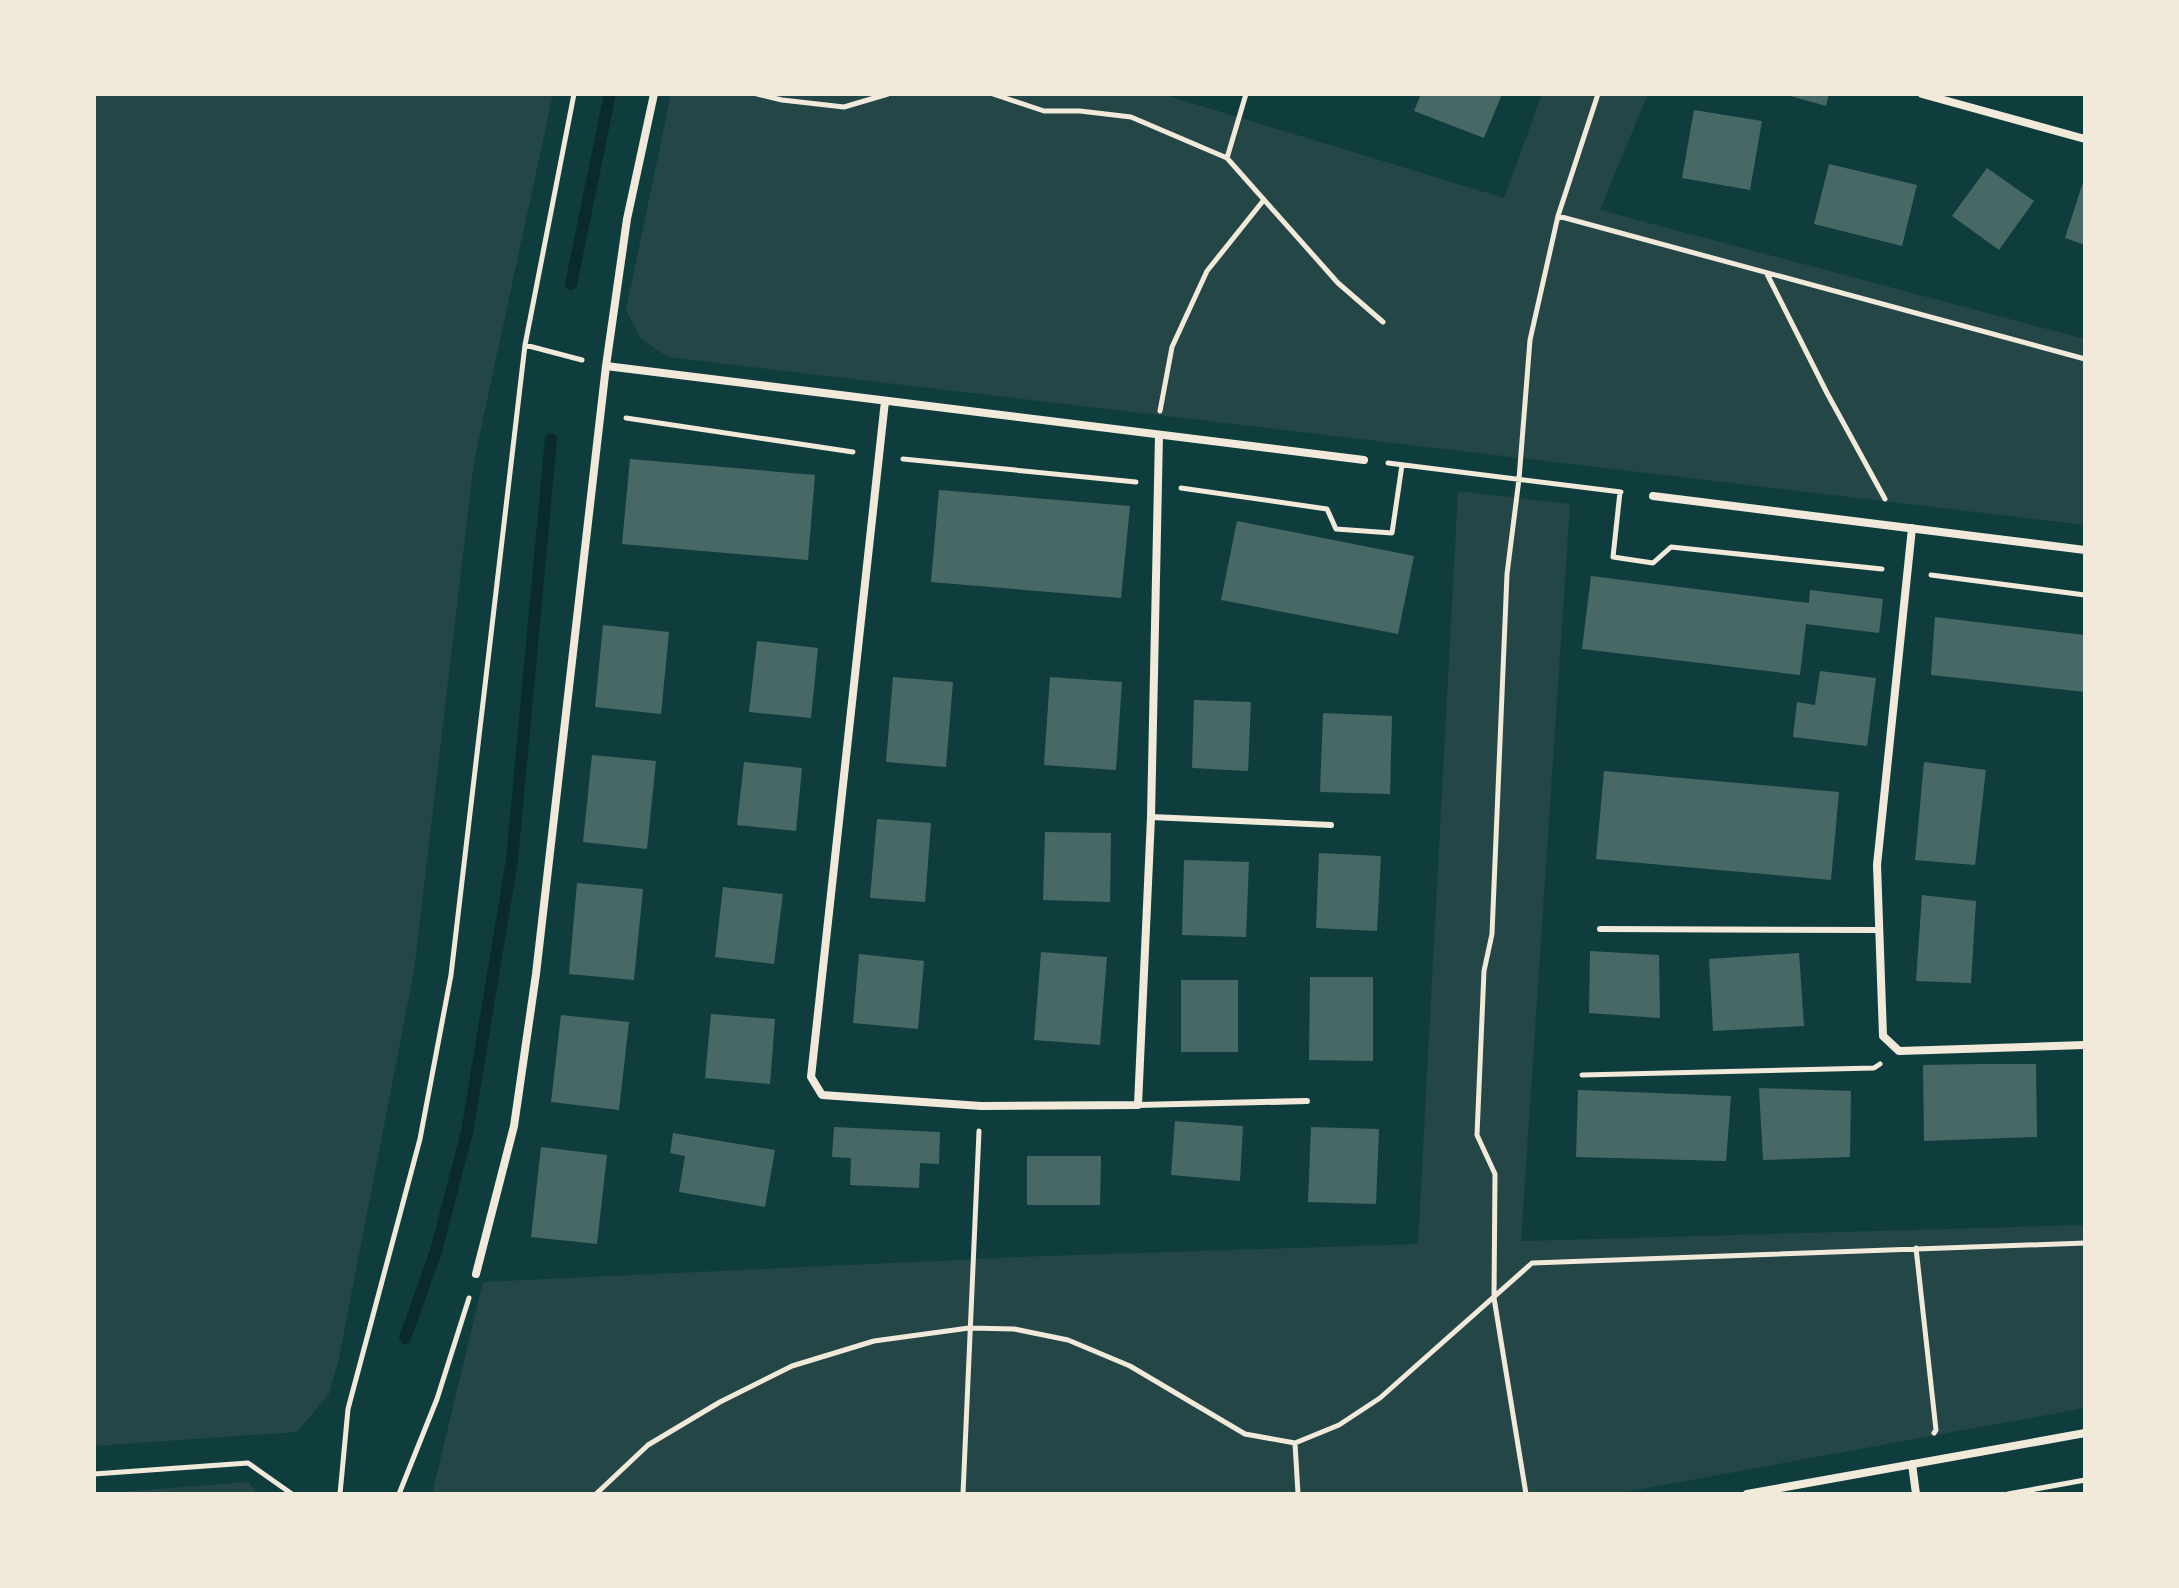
<svg xmlns="http://www.w3.org/2000/svg" width="2179" height="1588" viewBox="0 0 2179 1588" font-family="'DejaVu Sans',sans-serif">
<rect width="100%" height="100%" fill="#0f3d3e"/>
<!-- green -->
<path fill="#244646" d="M94,94H553L474,461L414,971L339,1358L329,1394L297,1432L94,1446Z
M671,94H1162L1504,198L1542,94H1648L1600,210L2085,339V525L668,357L641,339L626,310Z
M1458,491L1570,504L1521,1241L2085,1225V1408L1614,1494H432L483,1282L1045,1256L1418,1244Z
M248,1482L259,1494H94Z"/>
<g fill="none" stroke-linecap="round" stroke-linejoin="round">
<!-- stream -->
<path stroke="#0a2a2b" stroke-width="12" d="M571,284L610,94
M405,1338L436,1251L467,1132L512,860L551,439"/>
</g>
<!-- building -->
<path fill="#486865" d="M1421,94H1502L1484,138L1414,111Z
M1783,94H1829L1826,106Z
M1694,110L1762,121L1750,190L1682,178Z
M1829,164L1917,185L1902,246L1814,224Z
M1987,168L2034,201L1999,250L1952,216Z
M2084,179H2085V245L2065,238Z
M630,459L815,475L808,560L622,544Z
M939,490L1130,506L1121,598L931,582Z
M1237,521L1414,556L1398,634L1221,600Z
M1591,576L1809,603L1810,590L1883,599L1879,633L1806,624L1800,675L1582,649Z
M1935,617L2085,635V692L1931,675Z
M603,625L669,632L661,714L595,707Z
M757,641L818,648L811,718L749,712Z
M1820,671L1876,678L1867,746L1793,737L1797,702L1815,705Z
M893,677L953,682L946,767L886,762Z
M1050,677L1122,682L1116,770L1044,765Z
M1194,700L1251,702L1248,771L1192,768Z
M1323,713L1392,716L1390,794L1320,792Z
M592,755L656,761L647,849L583,842Z
M744,762L802,768L796,831L737,825Z
M1924,762L1986,770L1975,865L1915,860Z
M1604,771L1839,792L1831,880L1596,859Z
M877,819L931,823L925,902L870,898Z
M1045,832L1111,833L1110,902L1043,900Z
M1319,853L1381,856L1377,931L1316,928Z
M1184,860L1249,862L1246,937L1182,935Z
M577,883L643,889L634,980L569,974Z
M723,887L783,894L774,964L715,957Z
M1922,895L1976,901L1971,983L1916,981Z
M1590,951L1659,955L1660,1018L1589,1013Z
M1041,952L1107,957L1100,1045L1034,1040Z
M1799,953L1804,1026L1713,1031L1709,959Z
M859,954L924,961L918,1029L853,1023Z
M1310,977H1373V1061L1309,1060Z
M1181,980H1238V1052H1181Z
M711,1014L775,1019L770,1084L705,1078Z
M561,1015L629,1022L619,1110L551,1102Z
M1980,1064H2036L2037,1137L1924,1141L1923,1065Z
M1759,1088L1851,1091L1850,1157L1763,1160Z
M1578,1090L1731,1096L1726,1161L1576,1157Z
M1175,1121L1243,1126L1240,1181L1171,1175Z
M834,1127L940,1132L939,1164L920,1163L919,1188L850,1185L851,1158L832,1157Z
M1311,1127L1379,1129L1376,1204L1308,1202Z
M673,1133L775,1150L765,1207L679,1192L685,1156L670,1153Z
M541,1147L607,1155L597,1244L531,1237Z
M1027,1156H1101L1100,1205H1027Z"/>
<g fill="none" stroke-linecap="round" stroke-linejoin="round">
<!-- path -->
<path stroke="#f1e9da" stroke-width="5" d="M757,94L782,100L844,107L888,94
M993,94L1044,111H1080L1131,117L1227,158L1338,283L1383,322
M1227,158L1246,94
M1558,216L2085,359
M1767,274L1827,393L1885,499
M525,345L582,360
M1160,411L1172,347L1207,271L1263,201
M626,418L853,452
M903,459L1136,482
M1388,463L1621,492
M1181,488L1327,509L1336,529L1392,533L1402,465
M1620,492L1613,557L1653,563L1671,547L1882,569
M1931,575L2085,595
M1582,1075L1874,1068L1880,1064
M1916,1248L1936,1430L1934,1433
M1295,1443L1298,1494
M94,1474L248,1463L292,1494
M340,1494L348,1409L420,1139L451,975L525,345L574,94
M399,1494L437,1399L469,1298
M596,1494L648,1445L720,1402L792,1366L874,1341L969,1328L1014,1329L1068,1340L1130,1366L1245,1434L1295,1443L1339,1425L1380,1398L1532,1263L2085,1243
M963,1494L979,1131
M1526,1494L1494,1298L1495,1174L1477,1135L1484,971L1492,934L1507,574L1519,479L1530,340L1558,216L1598,94
M2008,1494L2085,1480"/>
<!-- service -->
<path stroke="#f1e9da" stroke-width="6" d="M1151,817L1331,825
M1600,929L1878,930
M1138,1105L1307,1101"/>
<!-- minor -->
<path stroke="#f1e9da" stroke-width="8" d="M1922,94L2085,139
M606,366L1364,460
M885,401L811,1077L822,1095L981,1106L1138,1105L1151,817L1159,435
M1653,496L2085,550
M1912,528L1877,865L1883,1036L1899,1051L2085,1045
M476,1274L514,1126L536,974L606,366L627,219L654,94
M1912,1464L1916,1494
M1747,1494L2085,1433"/>
</g>
<!-- border -->
<rect width="2179" height="1588" fill="none" stroke="#f1e9da" stroke-width="192"/>
</svg>
